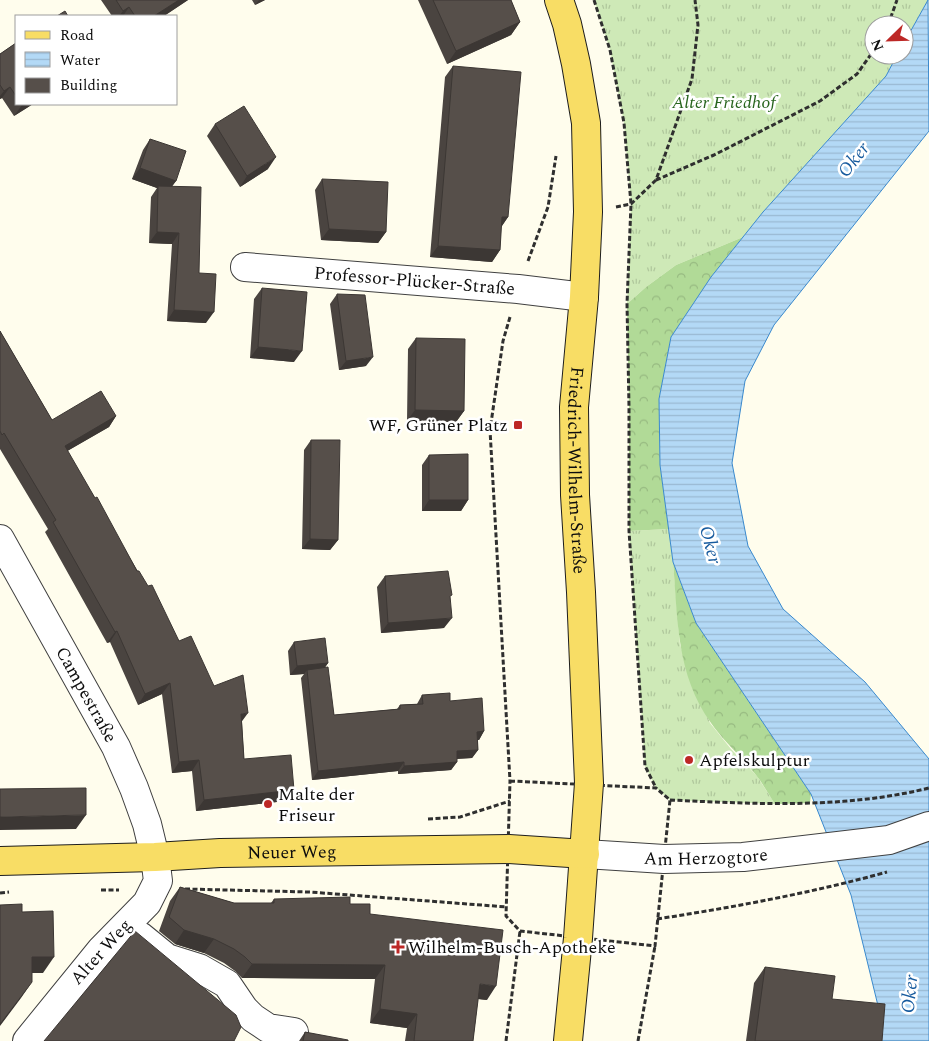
<svg xmlns="http://www.w3.org/2000/svg" width="929" height="1041" viewBox="0 0 929 1041" font-family="Spectral,serif">
<defs>
<pattern id="grass-tufts" width="24" height="20" patternUnits="userSpaceOnUse" patternTransform="scale(1.25)"><rect width="24" height="20" fill="#cee9b7"/><path d="M3 7l-1-3M5 7V3M7 7l1-3M15 17l-1-3M17 17v-4M19 17l1-3" fill="none" stroke="#b0c79c"/></pattern>
<pattern id="forest-crowns" width="20" height="18" patternUnits="userSpaceOnUse" patternTransform="scale(1.25)"><rect width="20" height="18" fill="#b1da97"/><path d="M2 6a3 3 0 1 1 6 0M12 15a3 3 0 1 1 6 0" fill="none" stroke="#97ba81"/></pattern>
<pattern id="water-rules" width="6" height="5" patternUnits="userSpaceOnUse" patternTransform="scale(1.25)"><rect width="6" height="5" fill="#b3d9f6"/><path d="M0 2.5h6" fill="none" stroke="#99b9d2"/></pattern>
</defs>
<rect width="100%" height="100%" fill="#fffded"/>
<!-- grass -->
<path fill="url(#grass-tufts)" d="M594,0H928L904,43V25H874V55H897L886,76L763,212L743,237L676,265L646,287L627,304L631,204L624,123L610,50Z
M669,529L673,562L680,645L710,723L731,749L757,776L775,804L670,800L656,788L645,766L629,531Z"/>
<!-- forest -->
<path fill="url(#forest-crowns)" d="M743,237L711,277L671,337L659,399L660,465L669,529L629,531V407L627,304L646,287L676,265Z
M673,562L696,623L811,794L810,803L775,804C769,795 763,784 756,775C742,757 724,742 711,723C676,674 678,620 673,562Z"/>
<!-- water -->
<path fill="url(#water-rules)" stroke="#3a89cd" d="M928,0L929,131L774,325L745,381L732,463L748,546L783,609L865,682L929,759V1041H880L881,1018L851,895L811,794L696,623L673,562L660,465L659,399L671,337L711,277L763,212L886,76L897,55H904V43Z"/>
<g fill="none" stroke-linecap="round" stroke-linejoin="round">
<!-- minor casing -->
<g stroke="#404040" stroke-width="30">
<g id="minor">
<path id="s1" d="M245,267L518,289L584,297"/>
<path id="s2" d="M0,539L116,747L134,788L147,824L155,857L158,881L147,903L101,950L27,1041"/>
<path id="s3" d="M585,854L664,859L743,857L889,840L929,826"/>
<path d="M140,936L167,958L199,968L227,984L244,1009L253,1018L268,1028L294,1032"/>
</g>
</g>
<!-- major casing -->
<g stroke="#1e1e1e" stroke-width="30">
<g id="major">
<path id="s4" d="M559,0L567,24L576,64L586,123L588,212L584,297L574,407L575,495L581,592L589,783L578,938L568,1041"/>
<path id="s5" d="M0,861L155,857L220,853L509,849L585,854"/>
</g>
</g>
<!-- path -->
<path stroke="#2f2f2f" stroke-width="3" stroke-dasharray="5 2.5" stroke-linecap="butt" d="M594,0L610,50L624,123L631,204L627,304L629,407V531L645,766L656,788
M888,25L897,0
M656,180L714,155L820,101L857,74L874,50
M616,207L631,204L656,180L692,79L698,25L695,0
M528,261L548,207L556,156
M510,317L503,341L490,430L510,781
M510,781L656,788L670,800L655,946L520,931L506,916Z
M670,800C756,804 844,809 929,788
M428,819L460,817L510,801
M185,889L310,892L507,907
M101,890H119
M0,893L9,892
M657,919C735,907 811,893 887,872
M506,1041L520,931
M638,1041L655,946"/>
<!-- minor -->
<use href="#minor" stroke="#fff" stroke-width="28"/>
<!-- major -->
<use href="#major" stroke="#f8dd65" stroke-width="28"/>
</g>
<!-- wall -->
<path fill="#4a4440" d="M101,0H188L164,16H112Z
M252,0H265L255,5Z
M418,0H511L520,22L511,35L447,64Z
M16,43V104H33L14,116L2,98L0,99V54Z
M453,66L508,217L501,227L500,250L492,262L430,257L445,77Z
M215,124L268,169L240,187L207,136Z
M150,139L176,181L172,186L199,273L206,323L167,321L172,244L149,243L151,197L157,188L132,179L143,150Z
M322,179L386,232L378,243L321,240L315,190Z
M262,288L294,362L250,358L254,299Z
M337,294L366,366L339,370L330,304Z
M0,331L52,420L116,416L109,427L67,451L179,641L242,722L244,759L286,801L196,811L192,771L172,773L162,694L138,705L110,642L107,643L45,532L48,529L0,449Z
M416,338L464,411L456,422L407,421L408,349Z
M311,440L338,540L330,550L302,549L304,450Z
M429,455L468,500L461,511H422V465Z
M385,576L450,597L444,628L381,633L377,587Z
M294,642L328,663L325,667L334,715L397,709L400,705L417,704L422,695L450,701L484,731L479,740H478V750L472,758L457,759V762L451,770L398,774V771L312,780L301,678L304,674L290,675L288,651Z
M180,887L234,903H271L274,899L350,904L370,914L487,1000L478,999L473,1041H405L407,1028L370,1023L375,979L242,978L235,971L224,963L204,953L175,944L159,931L170,901Z
M765,967L832,999L882,1041H746L754,983Z
M305,1032L348,1041H299Z"/>
<!-- shaded-wall -->
<path fill="#3c3734" d="M179,0H188L164,16H154Z
M259,0H265L255,5Z
M129,7L123,16H119L123,11Z
M520,22L511,35L447,64L456,51Z
M10,87L2,98L0,99V96L4,91Z
M23,104H33L14,116L22,105Z
M276,157L268,169L240,187L247,176Z
M140,168L176,181L168,192L158,186L157,188L132,179Z
M502,217H508L500,229Z
M329,229L386,232L378,243L321,240Z
M157,232L179,233L172,244L149,243Z
M438,246L500,250L492,262L430,257Z
M174,310L214,312L206,323L167,321Z
M258,347L302,351L294,362L250,358Z
M373,357L366,366L339,370L346,361Z
M415,410L464,411L456,422L407,421Z
M116,416L109,427L57,457L65,446Z
M429,500H468L461,511H422Z
M310,539L338,540L330,550L302,549Z
M452,618L444,628L381,633L388,623Z
M117,631L110,642L107,643L115,632Z
M328,663L322,672L307,670L304,674L290,675L297,666Z
M170,683L162,694L138,705L145,694Z
M248,713L240,724L241,714Z
M484,731L479,740H471L477,732Z
M478,750L472,758L451,759L457,751Z
M199,760L192,771L172,773L179,762Z
M404,762L398,771L312,780L318,771Z
M457,762L451,770L398,774L404,766Z
M294,790L286,801L196,811L204,800Z
M86,815L76,829L0,830V817Z
M184,930L214,939L204,953L175,944Z
M32,957H54L43,973H21Z
M252,964L385,965L375,979L242,978Z
M32,982L21,998L0,1026V1023Z
M480,984L496,986L487,1000L470,998Z
M380,1009L417,1014L407,1028L370,1023Z"/>
<!-- building -->
<path fill="#564f4a" stroke="#3c3734" d="M116,0H179L154,16H135L129,7L123,11Z
M433,0H511L520,22L456,51Z
M65,11L68,16H57Z
M16,43V96L10,87L4,91L0,85V54Z
M453,66L521,72L508,217H502L500,250L438,246Z
M244,106L276,157L247,176L215,124Z
M150,139L186,151L176,181L140,168Z
M322,179L388,182L386,232L329,229Z
M158,186L201,187L199,273L216,274L214,312L174,310L179,233L157,232Z
M262,288L307,292L302,351L258,347Z
M337,294L365,295L373,357L346,361Z
M0,331L52,420L101,391L116,416L65,446L95,498L97,497L137,571H139L148,586L152,585L179,641L191,636L214,686L243,675L248,713L241,714L244,759L291,755L294,790L204,800L199,760L179,762L170,683L145,694L117,631L115,632L53,522L56,520L4,433L2,435L0,431Z
M416,338L465,339L464,411L415,410Z
M311,440H340L338,540L310,539Z
M468,454V500H429V455Z
M448,571L452,595L450,596L452,618L388,623L385,576Z
M325,638L328,663L297,666L294,642Z
M328,667L334,715L400,709V705L423,704L422,695L450,693V701L482,698L484,731L477,732L478,750L457,751V762L404,766V762L318,771L307,670Z
M86,788V815L0,817V789Z
M180,887L234,903H274V899L350,897V904H370V914L503,930L496,986L480,984L473,1041H414L417,1014L380,1009L385,965L252,964L245,957L234,949L214,939L184,930L169,917Z
M22,904V912L53,911L54,957H32V982L1,1023H0V905Z
M135,931L236,1015L241,1027L234,1041H44Z
M765,967L835,976L832,999L885,1004L882,1041H755Z
M305,1032L348,1040V1041H303Z"/>
<!-- markers -->
<g fill="#bd2826" stroke="#fff" stroke-width="2">
<rect x="513" y="420" width="10" height="10" rx="2.5"/>
<circle cx="689" cy="760" r="5"/>
<circle cx="268" cy="804" r="5"/>
<path d="M395.5 939.5h5v5h5v5h-5v5h-5v-5h-5v-5h5z"/>
</g>
<g text-anchor="middle" dominant-baseline="central" stroke-width="5" stroke-linejoin="round" paint-order="stroke">
<!-- park labels -->
<g font-size="18" font-style="italic" fill="#28651e" stroke="#fff">
<text x="724" y="102">Alter Friedhof</text>
</g>
<!-- street labels -->
<g font-size="18" fill="#0d0d0d" stroke="#fff">
<text stroke="none"><textPath href="#s1" startOffset="170">Professor-Plücker-Straße</textPath></text>
<text stroke="none"><textPath href="#s4" startOffset="474">Friedrich-Wilhelm-Straße</textPath></text>
<text stroke="none"><textPath href="#s2" startOffset="178">Campestraße</textPath></text>
<text stroke="none"><textPath href="#s5" startOffset="292">Neuer Weg</textPath></text>
<text stroke="none"><textPath href="#s3" startOffset="121">Am Herzogtore</textPath></text>
<text transform="translate(101 952) rotate(-48)">Alter Weg</text>
</g>
<!-- poi labels -->
<g font-size="18" fill="#0d0d0d" stroke="#fff" text-anchor="start">
<text x="508" y="425" text-anchor="end">WF, Grüner Platz</text>
<text x="699" y="760">Apfelskulptur</text>
<text x="278" y="794">Malte der<tspan x="278" dy="21">Friseur</tspan></text>
<text x="408" y="947">Wilhelm-Busch-Apotheke</text>
</g>
<!-- water labels -->
<g font-size="19" font-style="italic" fill="#175b9e" stroke="#fff">
<text transform="translate(854 160) rotate(-52)">Oker</text>
<text transform="translate(710 545) rotate(75)">Oker</text>
<text transform="translate(910 994) rotate(-84)">Oker</text>
</g>
</g>
<!-- legend -->
<rect x="15" y="15" width="162" height="90" fill="#ffffff" stroke="#9e9e9e"/>
<rect x="25" y="31" width="25" height="8" fill="#f8dd65" stroke="#9e9e9e"/>
<text x="60" y="40" font-size="15" fill="#0d0d0d">Road</text>
<rect x="25" y="52" width="25" height="15" fill="url(#water-rules)" stroke="#9e9e9e"/>
<text x="60" y="65" font-size="15" fill="#0d0d0d">Water</text>
<rect x="25" y="78" width="25" height="15" fill="#564f4a" stroke="#9e9e9e"/>
<text x="60" y="90" font-size="15" fill="#0d0d0d">Building</text>
<!-- north arrow -->
<g transform="translate(889 40) rotate(247)"><circle r="24" fill="#ffffff" stroke="#9e9e9e"/>
<path d="M0-4L9 19L0 12L-9 19Z" fill="#bd2826"/>
<text y="-8" font-size="14" font-weight="bold" text-anchor="middle" fill="#0d0d0d">N</text>
</g>
</svg>
